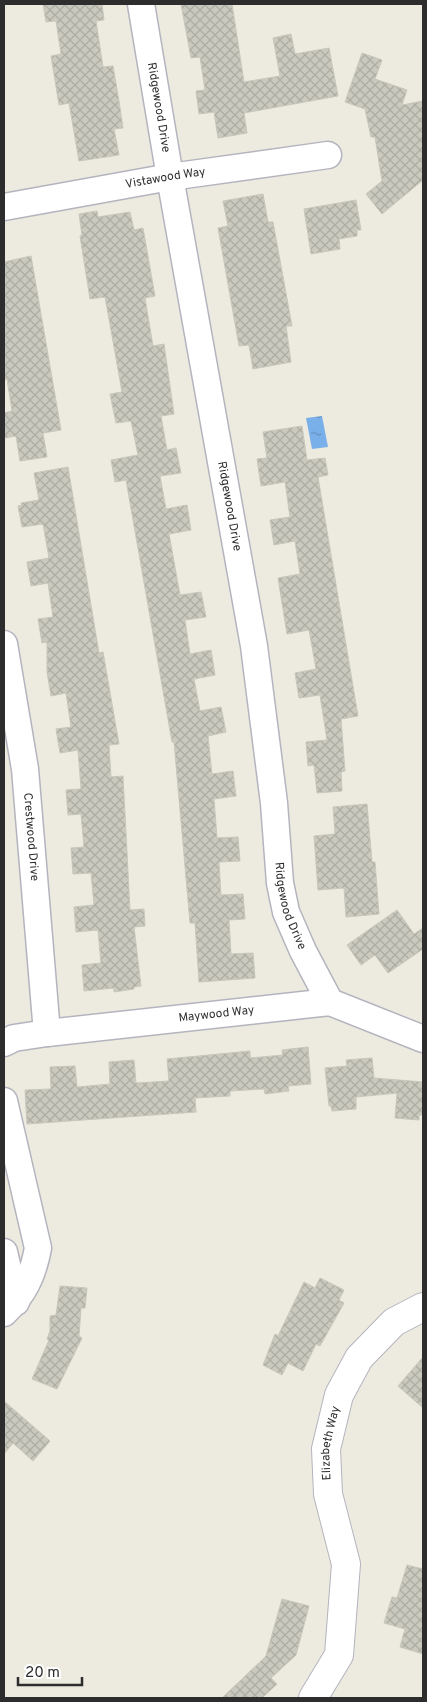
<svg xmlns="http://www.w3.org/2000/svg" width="427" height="1702" viewBox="0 0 427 1702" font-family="Overpass,sans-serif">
<defs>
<pattern id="water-ripples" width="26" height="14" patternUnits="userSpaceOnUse" patternTransform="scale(1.25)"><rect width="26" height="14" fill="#7ab0e9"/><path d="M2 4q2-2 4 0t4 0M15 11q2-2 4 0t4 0" fill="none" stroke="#6490bd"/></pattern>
<pattern id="building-cross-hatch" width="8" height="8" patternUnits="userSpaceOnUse" patternTransform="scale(1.25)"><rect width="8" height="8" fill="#c9c9be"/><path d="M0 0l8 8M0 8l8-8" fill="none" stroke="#adada4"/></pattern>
</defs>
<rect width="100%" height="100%" fill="#edebe0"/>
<!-- water -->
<path fill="url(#water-ripples)" d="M322,416L328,447L312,449L306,418Z"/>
<!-- building -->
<path fill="url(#building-cross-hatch)" stroke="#c9c7ba" d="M43,4H102L104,20L96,21L103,67L113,66L119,101L123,128L114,129L119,155L79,161L69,103L59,105L51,56L61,54L56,21L46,22Z
M181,4H232L244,82L280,76L273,38L291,34L295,54L329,48L338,96L244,113L247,133L218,138L214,112L199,114L196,91L205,90L200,57L191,58Z
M362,53L382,60L375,79L407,90L402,105L423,101V180L382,214L366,194L382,181L375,137H371L365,109L345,102Z
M263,194L268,222H273L292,326H286L291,362L253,369L249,345L239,346L218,228L228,226L223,201Z
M356,200L361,230H357V236L339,239L340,249L311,254L304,209Z
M97,211L98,217L130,212L134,230L143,228L155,296L145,298L153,346L164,344L174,414L161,416L167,450L176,448L181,473L160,476L166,509L187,505L191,530L169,534L180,595L201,592L206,617L185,620L190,654L211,650L215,675L194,679L200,711L221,707L226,732L208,736L212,774L233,771L236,796L214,799L217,838L238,837L240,861L219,862L221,895L243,894L245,919L229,920L231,954L253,953L255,978L199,982L195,923H190L174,742H172L126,480L115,482L111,460L138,455L131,421L116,423L110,394L122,392L111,330L105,297L90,299L80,236L82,235L79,214Z
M31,256L61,430L43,433L47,457L20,461L16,436L4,438V413L12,411L7,379L4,380V262Z
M302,426L307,460L325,458L328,475L318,477L358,716L341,719L345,771L341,772L342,791L317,793L314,765L308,766L306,742L327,740L320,695L299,698L295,673L316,669L309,630L287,634L278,578L300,574L295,541L274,545L270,520L290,517L285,482L261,486L257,459L267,458L263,432Z
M68,467L99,653L103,652L119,744L109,745L111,777L123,776L130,910L144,909L145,926L134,927L141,986L134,987V989L114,992V988L84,991L82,965L101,963L98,930L76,932L74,907L94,905L91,873L73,874L71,848L84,847L81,814L68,815L66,790L81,789L78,750L60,753L56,729L71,727L66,693L51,696L47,672V642L42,643L38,619L53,617L48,583L31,586L27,562L49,558L43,524L22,527L18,506L22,505L21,503L39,500L34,473Z
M367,804L372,862H375L379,914L346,917L344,888L318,890L314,836L335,834L333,807Z
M397,910L414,934L423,928V949L388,973L375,955L361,965L347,945Z
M308,1047L311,1084L288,1086L289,1091L265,1094L264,1089L230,1091V1096L195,1098L196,1112L27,1124L25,1090L51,1089L50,1067L75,1066L77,1087L110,1084L109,1062L134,1060L136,1083L169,1081L167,1059L250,1051V1058L283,1055L282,1050Z
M372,1058L374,1078L423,1082V1115H419V1120L395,1118L397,1093L356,1097V1109L332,1111L331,1106H329L325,1068L347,1066L346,1060Z
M320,1278L344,1290L339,1300L344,1303L320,1346L316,1344L303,1371L288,1363L282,1375L263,1365L275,1334L278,1336L304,1282L315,1288Z
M60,1286L87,1288L85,1308H81L79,1336L82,1338L57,1389L32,1379L49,1340L47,1339L50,1331V1316L56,1315Z
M423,1357V1408L398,1386Z
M4,1401L50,1441L33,1461L13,1443L4,1454Z
M407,1565L423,1569V1654L400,1647L405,1629L384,1623L392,1597L397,1598Z
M282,1599L309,1606L296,1655L271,1678L277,1684L262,1698H222L266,1656Z"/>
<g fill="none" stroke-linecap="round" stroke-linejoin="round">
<!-- street casing -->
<g stroke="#b4b4bf" stroke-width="29">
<g id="street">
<path id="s1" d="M141,4L170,177L254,646L274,803L280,883L286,912L303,951L330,1002"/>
<path id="s2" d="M4,207L170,177L328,155"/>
<path id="s3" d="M4,644L25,769L47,1033"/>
<path id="s4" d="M4,1043L14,1038L47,1033L330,1002L423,1039"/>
<path d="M4,1101L38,1248C33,1275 24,1294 4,1313"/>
<path d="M4,1252L16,1302"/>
</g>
</g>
<!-- secondary casing -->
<g stroke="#b4b4bf" stroke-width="30">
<g id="secondary">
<path id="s5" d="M313,1698L339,1655L346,1564L328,1494L326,1449L339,1395L359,1358L394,1322L423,1307"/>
</g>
</g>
<!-- street -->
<use href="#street" stroke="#fff" stroke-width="26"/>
<!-- secondary -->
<use href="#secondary" stroke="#fff" stroke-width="28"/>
</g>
<g text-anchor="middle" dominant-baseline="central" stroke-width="4" stroke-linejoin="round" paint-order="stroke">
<!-- street labels -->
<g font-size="12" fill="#2d2d2d" stroke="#fff">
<text stroke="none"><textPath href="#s1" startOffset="105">Ridgewood Drive</textPath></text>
<text stroke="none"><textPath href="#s2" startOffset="164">Vistawood Way</textPath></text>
<text stroke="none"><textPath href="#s1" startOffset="510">Ridgewood Drive</textPath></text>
<text stroke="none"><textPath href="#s3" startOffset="195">Crestwood Drive</textPath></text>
<text stroke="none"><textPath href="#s1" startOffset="915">Ridgewood Drive</textPath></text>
<text stroke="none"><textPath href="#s4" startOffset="215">Maywood Way</textPath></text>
<text stroke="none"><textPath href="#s5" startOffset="265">Elizabeth Way</textPath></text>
</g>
</g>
<!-- border -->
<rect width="427" height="1702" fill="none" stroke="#2d2d2d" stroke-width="10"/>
<!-- scale -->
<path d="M18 1677v8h64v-8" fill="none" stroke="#2d2d2d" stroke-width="2.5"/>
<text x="25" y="1677" font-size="15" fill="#2d2d2d" stroke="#ffffff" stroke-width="4" paint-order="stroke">20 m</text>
</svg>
